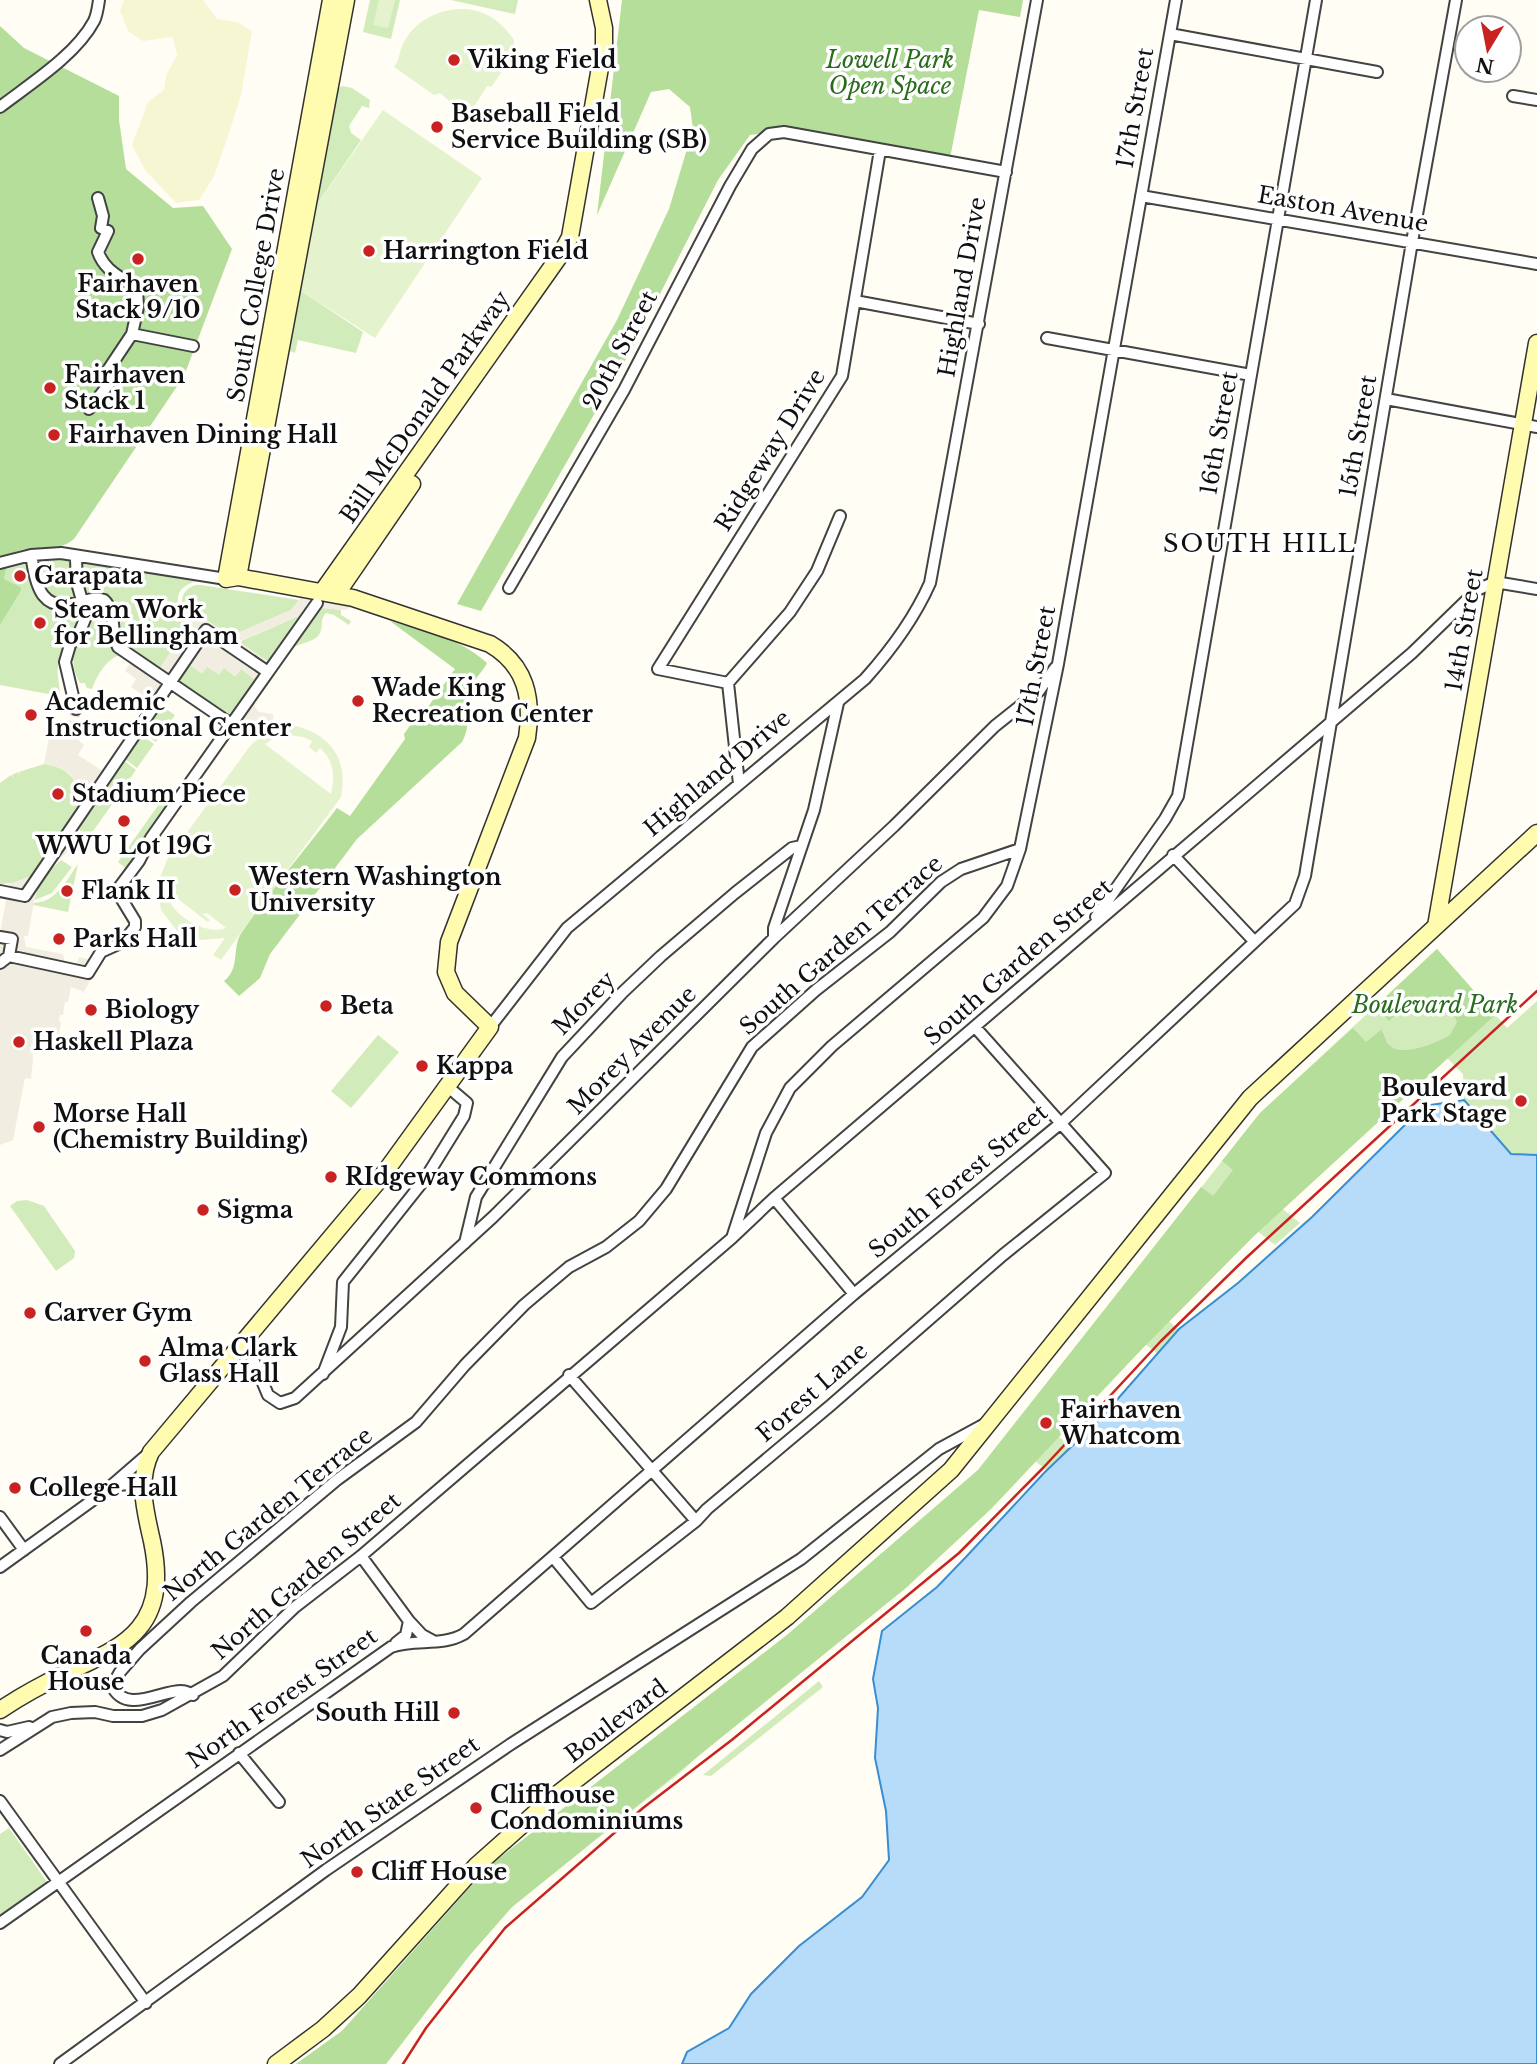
<svg xmlns="http://www.w3.org/2000/svg" width="1537" height="2064" viewBox="0 0 1537 2064" font-family="'Libre Baskerville',serif">
<rect width="100%" height="100%" fill="#fffdf4"/>
<!-- farmland -->
<path fill="#f7f6d2" d="M124,0H203L217,19L237,22L252,31L241,95L229,133L214,176L199,200L176,203L145,170L132,145L148,102L164,90L166,76L177,55L173,37L143,41L128,31L120,11Z"/>
<!-- green -->
<path fill="#d1ecba" d="M370,0H400L391,39L363,32Z
M451,0H518L515,14Z
M342,86L352,88L370,100L369,108L362,106L349,126L351,133L361,140L311,213L335,90Z
M298,289L363,332L356,353L298,340L295,353L287,350Z
M56,558L73,561L80,598L66,603L44,594L36,560Z
M79,561L205,581C201,581 194,581 189,584C170,593 178,613 191,622L160,668L137,652L134,656L122,647L113,608L84,598Z
M26,564L39,595L78,605L83,612L64,656C51,668 62,682 59,696L0,685V625L21,591V587L4,579L6,569Z
M195,585H201L299,600L291,610L231,636L197,614L193,619C179,609 177,592 195,585Z
M103,602L123,654C107,658 98,673 92,689L87,688L85,683H80C65,657 78,632 86,604Z
M319,607L341,610V615L351,621L349,625L334,615L326,613C319,620 324,627 319,635C314,642 300,643 292,648Z
M301,615L269,662L239,642Z
M188,664L224,668L235,676L241,668L257,680L228,717L175,683Z
M160,705L175,715L156,742L142,732Z
M140,734L154,744L137,768L124,758Z
M123,760L136,770L118,795L105,787Z
M44,764C64,766 76,777 80,795L78,796H81V806L34,875L13,883L0,884V783L11,775L14,779L12,775L18,772L20,776L19,772Z
M104,788L117,797L89,837L79,830L82,820Z
M164,797L171,802L128,870L118,862Z
M61,860L72,867L52,893L35,900C38,881 47,873 61,860Z
M78,864L68,912L33,905L34,903C56,902 66,881 78,864Z
M1437,949L1507,1028L1537,1001V1155L1511,1154L1464,1100L1463,1074L1435,1046L1268,1197L1300,1223L1275,1245L1243,1220L1157,1311L1178,1329L1157,1353L1133,1335L1046,1427L1071,1446L1046,1470L1023,1451L682,1771L512,1907L469,1956L386,2064H296L342,2031L489,1866L787,1635L978,1470L1260,1113Z
M378,1035L399,1052L351,1108L331,1091Z
M27,1200L44,1206L75,1251L74,1258L56,1271L10,1206L17,1201Z
M819,1681L823,1687L711,1776L703,1775Z
M9,1828L47,1882L0,1915V1834Z"/>
<!-- forest -->
<path fill="#b4de99" d="M622,0H1023L1020,17L979,10L950,158L784,130L750,135L718,180L634,345L481,611L457,604L617,320L669,209L693,129L690,107L669,89L651,92L597,215Z
M0,26L24,48L119,96V120L126,169L173,208L203,206L232,249L184,376L74,539C54,556 32,541 9,555L4,579L21,587V591L0,625Z
M390,621C424,631 460,638 487,663C482,673 472,680 470,692C467,710 471,726 462,742L357,839L270,954L260,978L239,996L224,981C241,968 231,947 242,932C271,889 306,849 337,808L350,816L405,739L404,734L421,710L425,711L455,669Z
M1437,949L1495,1015L1255,1235L1142,1349L991,1509L906,1588L512,1907L469,1956L386,2064H296L342,2031L489,1866L787,1635L978,1470L1201,1187L1213,1196L1233,1170L1222,1161L1260,1113L1353,1028L1366,1042L1381,1030C1385,1035 1385,1041 1389,1045C1402,1058 1437,1043 1450,1035L1457,1022C1454,1015 1452,1006 1446,1002C1428,988 1402,1009 1389,1021L1376,1006Z"/>
<!-- pitch -->
<path fill="#e4f3cd" fill-rule="evenodd" d="M379,0H395L388,28L373,25Z
M467,9C488,12 502,22 514,40L513,56L491,87L487,86L472,110L461,111L440,93L434,95L394,67C399,61 399,54 402,46C414,20 439,8 467,9Z
M383,110L482,178L375,338L298,289L311,213Z
M296,726C332,736 348,759 341,797L221,960L213,955L225,938L201,940L177,931L161,910L157,885L167,860L250,746C264,733 276,728 296,726ZM289,735L303,737L312,741L309,747L316,753L320,748C334,760 335,776 331,794L265,744L275,738ZM166,890L208,922L210,920L202,914L207,913L226,928C205,936 168,914 166,890Z"/>
<!-- plaza -->
<path fill="#f1eee1" fill-rule="evenodd" d="M301,597L352,607L345,610L319,608L255,700V707L259,712L273,714L274,723L247,720L236,725L122,889L141,925L129,942L113,949L97,967L84,992L71,987L68,1002H65L63,1015H60L59,1021L61,1022L58,1043L42,1041L31,1044L33,1059L31,1079L25,1078L13,1140L0,1145V933L9,884L34,875L81,806L78,786L70,774L60,768L44,764L50,733L58,735L59,729L83,733L78,740L84,745L78,755L104,772L152,701L131,687L136,679L125,671L137,652L160,668L197,614L231,636L291,610ZM301,615L269,662L239,642L240,641ZM188,664L202,674L207,667L219,675L224,668L236,676L241,669L256,681L134,862L115,896L132,924L119,939L91,960L79,957L77,964L65,962L63,954L26,947L24,936H28L37,885L45,873L70,849L82,820Z"/>
<!-- water -->
<path fill="#b6dcf9" stroke="#398dd3" stroke-width="2" d="M1464,1100L1511,1154L1537,1155V2064H682L687,2052L729,2028L751,1994L799,1946L862,1897L889,1860L886,1811L875,1758L878,1708L873,1679L882,1631L937,1587L965,1558L1044,1473L1101,1418L1179,1329L1238,1283L1312,1217L1424,1106Z"/>
<g fill="none" stroke-linecap="round" stroke-linejoin="round">
<!-- street-tunnel -->
<path stroke="#dbd9d2" stroke-width="10" stroke-dasharray="10 5" stroke-linecap="butt" d="M71,731L76,709"/>
<!-- street casing -->
<g stroke="#434343" stroke-width="14">
<path id="street" d="M1170,34L1377,72
M1513,96L1537,100
M0,107C30,84 76,55 94,21C97,15 98,7 99,0
M1141,196L1537,264
M98,198L103,216L101,228L108,231L98,252C105,272 122,277 137,289L138,307L132,334
M855,301L979,324
M1047,338L1251,375
M1386,399L1537,427
M89,409L109,384L108,370L132,334L193,346
M32,560C36,588 43,612 77,603C87,600 95,597 104,600C117,612 110,632 118,647L231,724
M76,560L77,583L85,611V619L80,631L70,645L65,662L76,709
M0,563L31,555L61,553L226,579
M509,588L624,390L730,186L752,149L769,134L784,132L1006,172
M728,683L658,669L842,376L880,150
M739,784L728,683L790,612L817,571L840,516
M1173,855L1254,941
M0,891L25,896L206,630L268,672
M1096,917L1165,819L1178,796L1316,0
M0,937L12,939L9,956
M774,938V928L814,810L838,703
M0,963L9,956L88,973L101,952L123,942L135,927V921L118,893V889L139,861L151,838L317,603
M490,1027L567,928L865,679C891,650 914,619 930,583L1037,0
M774,1198L854,1294
M733,1235L766,1133L790,1088L832,1046L983,918L1007,886L1020,849L1058,664L1176,0
M465,1243L476,1197L562,1057L623,992L661,956L735,893L792,848L801,846
M245,1340L268,1395L280,1403L295,1398L493,1217L774,938L894,826L995,726L1039,691L1055,668
M323,1374L341,1327L343,1282L425,1179L464,1116L467,1103L447,1086
M569,1375L696,1521
M113,1486C127,1483 137,1482 144,1495
M0,1517L24,1550
M361,1556L409,1621L406,1635L396,1643
M553,1557L591,1603L696,1521L707,1509L831,1405L1003,1255L1105,1173L975,1027
M0,1567L104,1492L149,1453
M409,1621L422,1635L433,1641
M193,1695C189,1693 186,1691 182,1691C161,1690 126,1715 112,1686L120,1672L140,1649L191,1602L338,1479L416,1422L465,1365L524,1305L569,1267L606,1247L639,1221L666,1189L752,1047L816,990L890,932L941,882L961,869L1020,849
M0,1730L7,1732L29,1727
M0,1750L52,1717L71,1713L95,1712L113,1716H142L162,1710L223,1676L295,1607L361,1556L732,1238L774,1198L1412,653L1477,590L1495,582L1537,589
M239,1753L279,1802
M0,1801L146,2003
M0,1923L391,1647C415,1638 441,1647 464,1634L854,1294L1061,1123L1295,904L1305,876L1412,242L1456,0
M60,2064L326,1870L511,1744L801,1559L939,1449L985,1424"/>
</g>
<!-- secondary casing -->
<g stroke="#323232" stroke-width="19">
<path id="secondary" d="M238,577L346,0
M322,592L561,254L570,237L604,45V28L598,0
M336,595L412,484
M1436,926L1537,343
M0,1710C21,1696 43,1684 66,1673C90,1661 121,1650 139,1628C160,1603 158,1570 152,1541C145,1510 137,1481 151,1452L380,1179L490,1027L455,993L446,972L449,942L527,738C533,698 526,665 490,644L353,598L238,577L226,579L331,0
M276,2064L323,2029L359,1996L476,1866L551,1799L787,1617L951,1470L1250,1098L1537,833"/>
</g>
<!-- street -->
<use href="#street" stroke="#fff" stroke-width="10"/>
<!-- secondary -->
<use href="#secondary" stroke="#fffbaf" stroke-width="16"/>
<!-- rail -->
<path stroke="#c82221" stroke-width="2.5" d="M403,2064L426,2028L505,1928L643,1808L733,1739L959,1553L1043,1468L1161,1341L1246,1258L1537,991"/>
</g>
<!-- markers -->
<g fill="#c82221" stroke="#fff" stroke-width="2.5">
<circle cx="454" cy="60" r="7"/>
<circle cx="437" cy="127" r="7"/>
<circle cx="369" cy="251" r="7"/>
<circle cx="138" cy="259" r="7"/>
<circle cx="50" cy="388" r="7"/>
<circle cx="54" cy="435" r="7"/>
<circle cx="20" cy="576" r="7"/>
<circle cx="40" cy="623" r="7"/>
<circle cx="358" cy="701" r="7"/>
<circle cx="31" cy="715" r="7"/>
<circle cx="58" cy="794" r="7"/>
<circle cx="124" cy="821" r="7"/>
<circle cx="235" cy="890" r="7"/>
<circle cx="67" cy="891" r="7"/>
<circle cx="59" cy="939" r="7"/>
<circle cx="326" cy="1006" r="7"/>
<circle cx="91" cy="1010" r="7"/>
<circle cx="19" cy="1042" r="7"/>
<circle cx="422" cy="1066" r="7"/>
<circle cx="1521" cy="1101" r="7"/>
<circle cx="39" cy="1127" r="7"/>
<circle cx="331" cy="1177" r="7"/>
<circle cx="203" cy="1210" r="7"/>
<circle cx="30" cy="1313" r="7"/>
<circle cx="145" cy="1361" r="7"/>
<circle cx="1046" cy="1423" r="7"/>
<circle cx="15" cy="1488" r="7"/>
<circle cx="86" cy="1631" r="7"/>
<circle cx="454" cy="1713" r="7"/>
<circle cx="476" cy="1808" r="7"/>
<circle cx="357" cy="1872" r="7"/>
</g>
<g text-anchor="middle" dominant-baseline="central" stroke-width="7" stroke-linejoin="round" paint-order="stroke">
<!-- poi labels -->
<g font-size="23" font-weight="bold" fill="#101010" stroke="#fff" text-anchor="start">
<text x="468" y="60">Viking Field</text>
<text x="451" y="114">Baseball Field<tspan x="451" dy="26">Service Building (SB)</tspan></text>
<text x="383" y="251">Harrington Field</text>
<text x="138" y="284" text-anchor="middle">Fairhaven<tspan x="138" dy="26">Stack 9/10</tspan></text>
<text x="64" y="375">Fairhaven<tspan x="64" dy="26">Stack 1</tspan></text>
<text x="68" y="435">Fairhaven Dining Hall</text>
<text x="34" y="576">Garapata</text>
<text x="54" y="610">Steam Work<tspan x="54" dy="26">for Bellingham</tspan></text>
<text x="372" y="688">Wade King<tspan x="372" dy="26">Recreation Center</tspan></text>
<text x="45" y="702">Academic<tspan x="45" dy="26">Instructional Center</tspan></text>
<text x="72" y="794">Stadium Piece</text>
<text x="124" y="846" text-anchor="middle">WWU Lot 19G</text>
<text x="249" y="877">Western Washington<tspan x="249" dy="26">University</tspan></text>
<text x="81" y="891">Flank II</text>
<text x="73" y="939">Parks Hall</text>
<text x="340" y="1006">Beta</text>
<text x="105" y="1010">Biology</text>
<text x="33" y="1042">Haskell Plaza</text>
<text x="436" y="1066">Kappa</text>
<text x="1507" y="1088" text-anchor="end">Boulevard<tspan x="1507" dy="26">Park Stage</tspan></text>
<text x="53" y="1114">Morse Hall<tspan x="53" dy="26">(Chemistry Building)</tspan></text>
<text x="345" y="1177">RIdgeway Commons</text>
<text x="217" y="1210">Sigma</text>
<text x="44" y="1313">Carver Gym</text>
<text x="159" y="1348">Alma Clark<tspan x="159" dy="26">Glass Hall</tspan></text>
<text x="1060" y="1410">Fairhaven<tspan x="1060" dy="26">Whatcom</tspan></text>
<text x="29" y="1488">College Hall</text>
<text x="86" y="1656" text-anchor="middle">Canada<tspan x="86" dy="26">House</tspan></text>
<text x="440" y="1713" text-anchor="end">South Hill</text>
<text x="490" y="1795">Cliffhouse<tspan x="490" dy="26">Condominiums</tspan></text>
<text x="371" y="1872">Cliff House</text>
</g>
<!-- park labels -->
<g font-size="23" font-style="italic" fill="#286c1c" stroke="#fff">
<text x="890" y="60">Lowell Park<tspan x="890" dy="26">Open Space</tspan></text>
<text x="1435" y="1005">Boulevard Park</text>
</g>
<!-- street labels -->
<g font-size="23" fill="#101010" stroke="#fff">
<text transform="translate(1135 108) rotate(-80)">17th Street</text>
<text transform="translate(1343 209) rotate(10)">Easton Avenue</text>
<text transform="translate(256 285) rotate(-80)">South College Drive</text>
<text transform="translate(962 287) rotate(-80)">Highland Drive</text>
<text transform="translate(620 350) rotate(-62)">20th Street</text>
<text transform="translate(425 407) rotate(-55)">Bill McDonald Parkway</text>
<text transform="translate(1219 433) rotate(-80)">16th Street</text>
<text transform="translate(1358 436) rotate(-80)">15th Street</text>
<text transform="translate(770 450) rotate(-58)">Ridgeway Drive</text>
<text transform="translate(1464 630) rotate(-80)">14th Street</text>
<text transform="translate(1036 666) rotate(-79)">17th Street</text>
<text transform="translate(717 773) rotate(-40)">Highland Drive</text>
<text transform="translate(841 945) rotate(-41)">South Garden Terrace</text>
<text transform="translate(1018 962) rotate(-41)">South Garden Street</text>
<text transform="translate(584 1003) rotate(-46)">Morey</text>
<text transform="translate(632 1050) rotate(-45)">Morey Avenue</text>
<text transform="translate(958 1181) rotate(-40)">South Forest Street</text>
<text transform="translate(812 1392) rotate(-41)">Forest Lane</text>
<text transform="translate(268 1514) rotate(-39)">North Garden Terrace</text>
<text transform="translate(306 1576) rotate(-41)">North Garden Street</text>
<text transform="translate(282 1698) rotate(-35)">North Forest Street</text>
<text transform="translate(616 1721) rotate(-37)">Boulevard</text>
<text transform="translate(390 1802) rotate(-35)">North State Street</text>
</g>
<!-- neighbourhood labels -->
<g font-size="24" letter-spacing="2" fill="#101010" stroke="#fff">
<text x="1260" y="543">SOUTH HILL</text>
</g>
</g>
<!-- north arrow -->
<g transform="translate(1488 49) rotate(190)"><circle r="33" fill="#ffffff" stroke="#9f9f9f" stroke-width="2"/>
<path d="M0-5L12 26L0 18L-12 26Z" fill="#c82221"/>
<text y="-10" font-size="19" font-weight="bold" text-anchor="middle" fill="#101010">N</text>
</g>
</svg>
